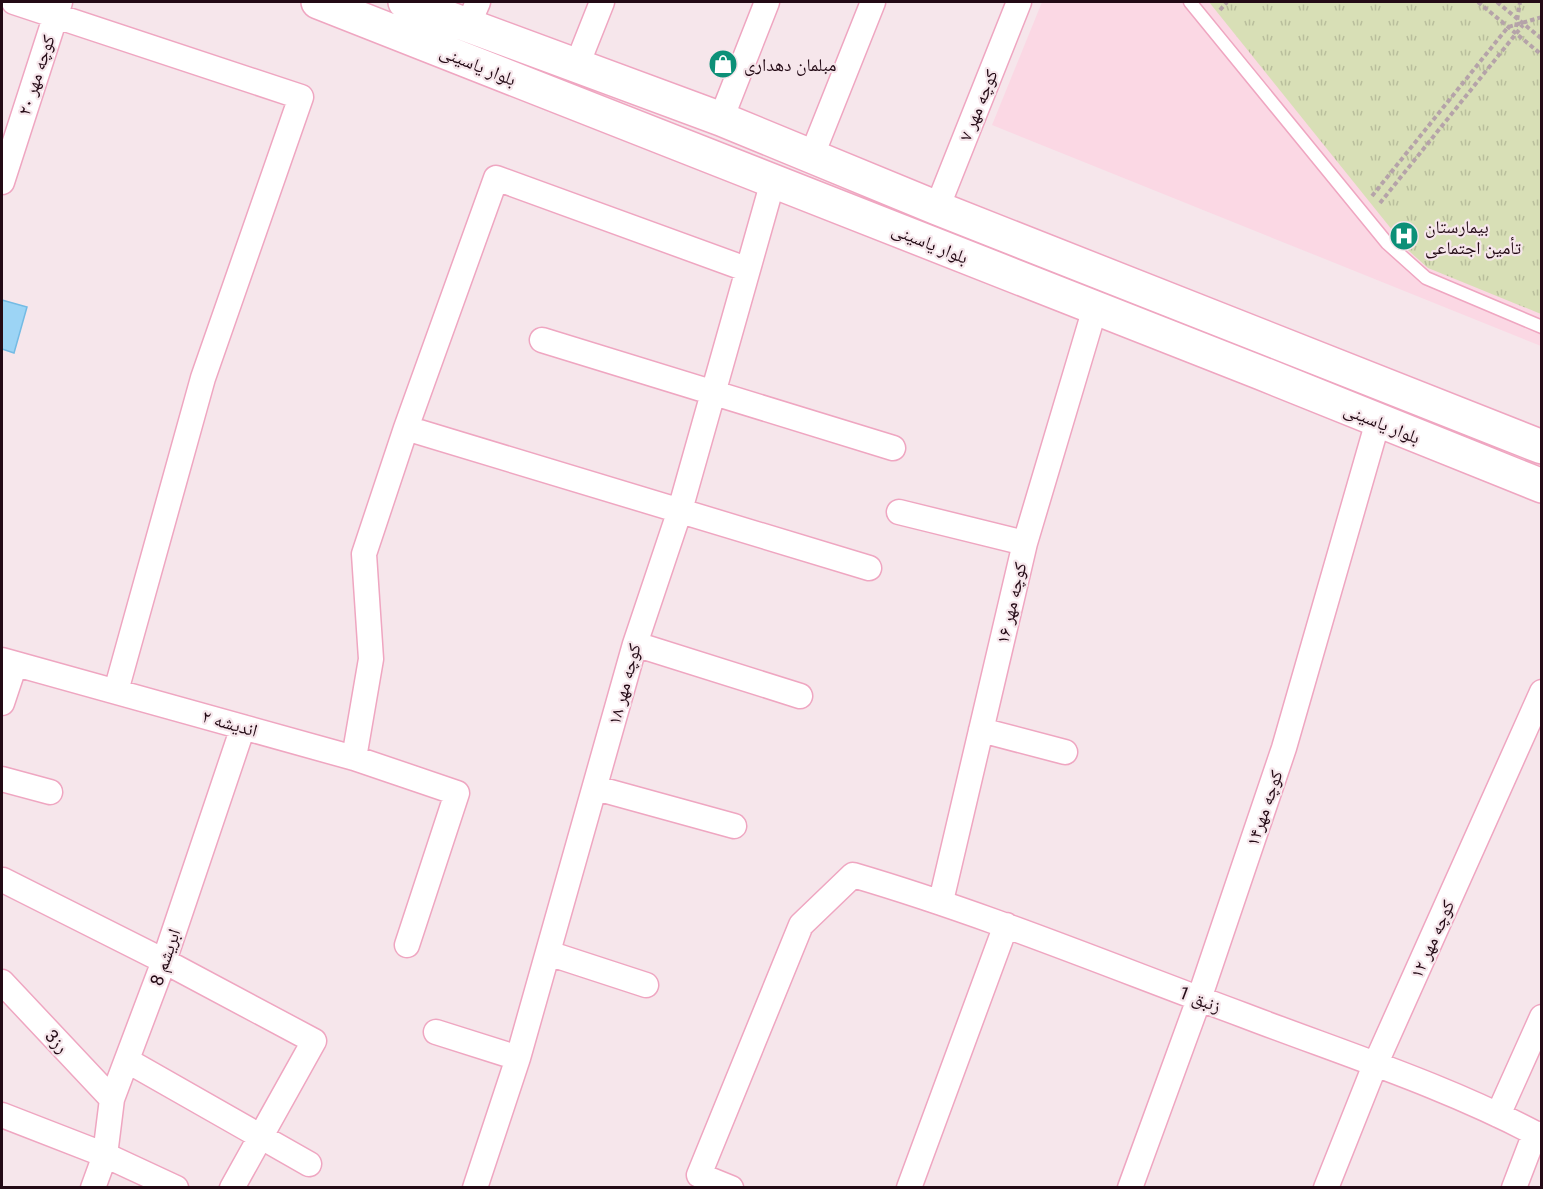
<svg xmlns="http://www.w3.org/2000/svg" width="1543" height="1189" viewBox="0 0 1543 1189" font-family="Roboto,'Noto Naskh Arabic',sans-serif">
<defs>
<pattern id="grass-tufts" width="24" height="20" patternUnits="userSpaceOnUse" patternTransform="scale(1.5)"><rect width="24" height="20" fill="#d8dfb6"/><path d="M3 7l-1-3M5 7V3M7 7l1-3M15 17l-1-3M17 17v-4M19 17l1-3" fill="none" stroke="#b9be9c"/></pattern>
</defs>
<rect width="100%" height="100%" fill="#f6e6eb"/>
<!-- built -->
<path fill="#fbd8e4" d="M1042,2H1541V346L992,125Z"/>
<!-- grass -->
<path fill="url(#grass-tufts)" d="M1209,2H1541V314L1428,268L1409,251Z"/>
<!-- building -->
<path fill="#9cd4f5" stroke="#74bbe4" stroke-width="1.5" d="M2,300L27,307L14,353L2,349Z"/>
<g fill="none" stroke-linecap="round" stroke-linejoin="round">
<!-- lane casing -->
<g stroke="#efa6c1" stroke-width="15">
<path id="lane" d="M1190,2L1387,243L1426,278L1542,327"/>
</g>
<!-- street casing -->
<g stroke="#efa6c1" stroke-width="27">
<path id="street" d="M14,2L301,97L203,378L116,691
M468,25L478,2
M577,65L602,2
M721,119L767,2
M812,155L873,2
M2,182L60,2
M937,208L1019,2
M542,340L893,448
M406,428L869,568
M899,512L1025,543
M635,644L800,696
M2,660L354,758L457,793L407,945
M2,703L15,664
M981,730L1065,752
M354,758L371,659L364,554L406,428L496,178L746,269
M2,779L50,792
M596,788L734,826
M3,880L164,961L314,1041L232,1188
M941,901L1025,543L1095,308
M548,953L646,985
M2,982L112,1099
M436,1032L518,1058
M128,1061L309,1164
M2,1115L105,1155L176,1188
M1498,1115L1542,1017
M93,1188L105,1155L112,1099L164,961L243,727
M475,1188L518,1058L635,644L680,510L773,181
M731,1188L699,1175L801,925L853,875C986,914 1113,967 1243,1015C1342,1053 1447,1086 1542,1137
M909,1188L1006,925
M1130,1188L1199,999L1284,748L1378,421
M1326,1188L1375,1065L1542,692
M1514,1188L1535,1133"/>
</g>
<!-- secondary casing -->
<g stroke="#efa6c1" stroke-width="36">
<path id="secondary" d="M318,2L1261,373L1542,486
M405,2L721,119L937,208L1542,447"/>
</g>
<!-- path -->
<path stroke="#b5a3a9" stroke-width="4" stroke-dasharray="4.5 3" stroke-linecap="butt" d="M1478,2L1542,55
M1497,2L1542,39
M1220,10L1227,2
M1516,27L1520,2
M1372,196L1508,27L1542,17
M1380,203L1523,25"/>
<!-- lane -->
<use href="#lane" stroke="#fff" stroke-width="12"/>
<!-- street -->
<use href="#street" stroke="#fff" stroke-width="24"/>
<!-- secondary -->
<use href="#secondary" stroke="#fff" stroke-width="33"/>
</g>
<!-- icons -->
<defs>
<g id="shop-disc" transform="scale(1.5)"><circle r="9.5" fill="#0c9078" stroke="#f6e6eb"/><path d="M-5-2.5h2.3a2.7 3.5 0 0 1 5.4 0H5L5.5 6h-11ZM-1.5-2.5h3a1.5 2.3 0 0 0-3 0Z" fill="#fff"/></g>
<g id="hospital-disc" transform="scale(1.5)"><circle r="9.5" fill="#0c9078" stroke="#f6e6eb"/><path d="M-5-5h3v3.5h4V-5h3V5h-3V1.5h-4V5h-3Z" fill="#fff"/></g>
</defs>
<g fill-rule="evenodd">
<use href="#shop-disc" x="723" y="64"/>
<use href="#hospital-disc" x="1404" y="236"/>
</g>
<g text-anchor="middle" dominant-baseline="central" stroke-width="4.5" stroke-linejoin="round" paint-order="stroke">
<!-- poi labels -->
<g font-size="18" fill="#230a15" stroke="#f6e6eb" text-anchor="start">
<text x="744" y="64">مبلمان دهداری</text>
<text x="1425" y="226">بیمارستان<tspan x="1425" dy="21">تأمین اجتماعی</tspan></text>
</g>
<!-- street labels -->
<g font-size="18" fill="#230a15" stroke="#f6e6eb">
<text transform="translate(478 65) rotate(22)">بلوار یاسینی</text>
<text transform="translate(36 75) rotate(-72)">کوچه مهر ۲۰</text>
<text transform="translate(978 105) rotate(-68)">کوچه مهر ۷</text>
<text transform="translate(930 243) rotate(22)">بلوار یاسینی</text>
<text transform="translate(1382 423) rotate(22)">بلوار یاسینی</text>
<text transform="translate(1011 603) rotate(-77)">کوچه مهر ۱۶</text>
<text transform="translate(624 684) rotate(-75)">کوچه مهر ۱۸</text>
<text transform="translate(230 723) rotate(16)">اندیشه ۲</text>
<text transform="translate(1264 808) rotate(-71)">کوچه مهر۱۴</text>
<text transform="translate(1432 939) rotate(-66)">کوچه مهر ۱۲</text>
<text transform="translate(165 957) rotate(-71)">ابریشم 8</text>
<text transform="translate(1200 999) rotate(21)">زنبق 1</text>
<text transform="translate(57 1041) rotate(47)">رز3</text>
</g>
</g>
<!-- border -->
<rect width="1543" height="1189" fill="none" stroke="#230a15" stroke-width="6"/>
</svg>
